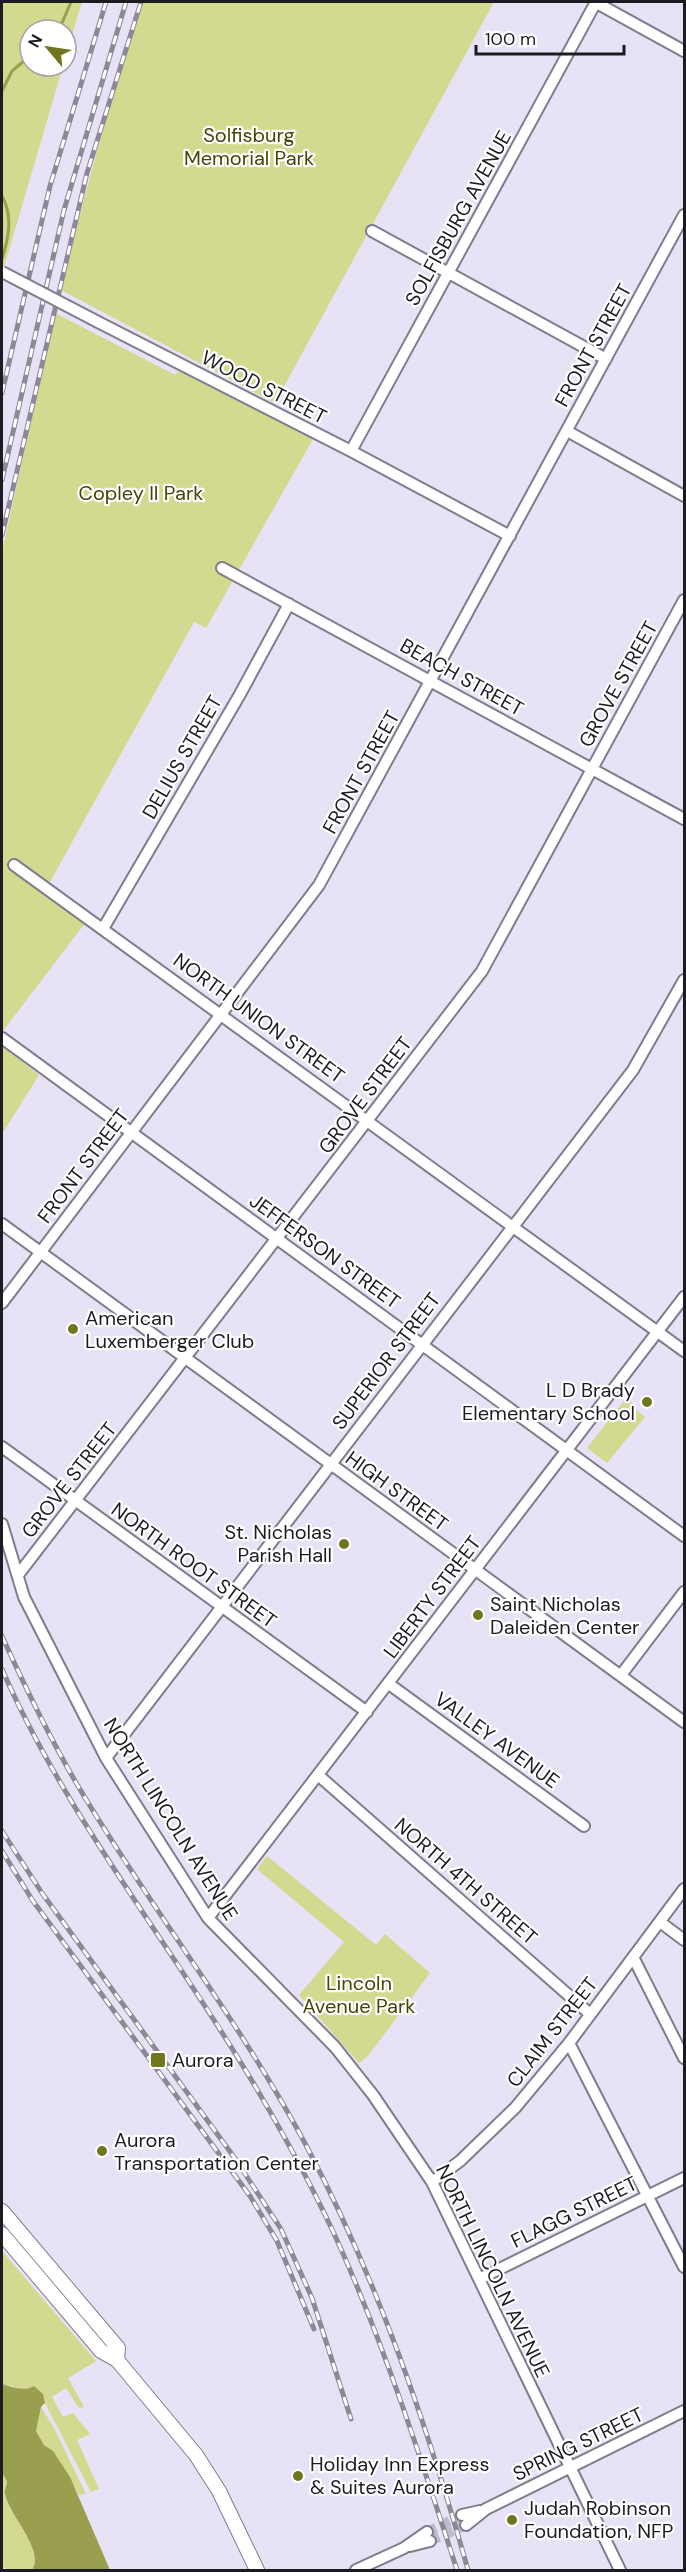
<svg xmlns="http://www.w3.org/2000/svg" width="686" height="2572" viewBox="0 0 686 2572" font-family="'DM Sans',sans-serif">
<rect width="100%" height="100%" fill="#e7e2f5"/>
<!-- green -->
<path fill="#d3d98e" d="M2,2H82L66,54V30H30V66H63L2,274Z
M143,2H494L275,403L61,290C85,192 111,96 143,2Z
M55,313L175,375L179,371L313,439L206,628L194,622L45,891L86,922L2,1032V552Z
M2,1046L39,1075L2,1134Z
M628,1396L635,1409L645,1417L607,1463L587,1448Z
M267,1856L376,1945L385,1934L430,1973L368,2056L359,2063L299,1995L344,1942L257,1869Z
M2,2251L96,2361L68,2378L84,2407L79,2408L66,2388L52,2397L63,2417L73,2413L90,2434L77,2440L99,2489L91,2492L45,2403L43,2394L2,2384Z
M41,2407L54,2428L86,2494L79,2495L53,2451L44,2445L36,2431Z
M2,2473L7,2481C7,2486 4,2489 5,2494C10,2517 45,2550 32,2570H11L2,2567Z"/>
<!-- water -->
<path fill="#999f4e" d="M2,2384C12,2387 24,2392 34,2386L43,2394L45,2403L41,2407L36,2431L44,2445L53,2451L70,2477L110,2570H32C45,2550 10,2517 5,2494C4,2489 7,2486 7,2481L2,2473Z"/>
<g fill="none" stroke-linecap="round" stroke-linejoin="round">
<!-- stream -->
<path stroke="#999f4e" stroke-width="3" d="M59,30L71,2
M2,91L12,71L30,56
M2,196C13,216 9,237 2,259"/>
<!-- street-tunnel -->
<path stroke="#bfbacb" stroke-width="10" stroke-dasharray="10 5" stroke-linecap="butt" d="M427,2532L462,2515
M430,2541L466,2525"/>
<!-- street casing -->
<g stroke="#807c8c" stroke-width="14">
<path id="street" d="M595,2L684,51
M372,231L606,359
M98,322L351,451L510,536
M567,431L684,496
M351,451L596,2
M222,568L684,819
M14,865L684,1351
M104,927L239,696L289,604
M2,1038L684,1536
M2,1224L684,1722
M2,1303L319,885L684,215
M2,1447L367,1712
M2,1524L24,1597L106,1758L208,1918L335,2047L373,2095L432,2182L620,2570
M18,1575L482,971L684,600
M621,1675L684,1592
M389,1684L584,1826
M106,1758L633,1070L684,980
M318,1775L590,2014
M208,1918L684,1297
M660,1922L684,1940
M633,1957L684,2058
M569,2043L684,2267
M432,2182L460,2161L515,2108L569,2043L684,1889
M479,2279L684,2178
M462,2515L480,2511
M466,2525L486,2509L684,2411
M410,2546L430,2541
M356,2570L404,2548L427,2532"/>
</g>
<!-- secondary casing -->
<g stroke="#807c8c" stroke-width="16">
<path id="secondary" d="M2,2211L118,2348L117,2360
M2,2234L101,2351L117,2360L196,2455L219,2491L257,2570"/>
</g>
<!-- street -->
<use href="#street" stroke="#fff" stroke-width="10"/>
<!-- secondary -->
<use href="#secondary" stroke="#fff" stroke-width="14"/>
<!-- rail casing -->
<g stroke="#8c8896" stroke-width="5">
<path id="rail" d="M2,393L50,186L106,2
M2,480L64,210L126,2
M2,535L87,173L141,2
M2,1636C25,1687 50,1738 78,1786C151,1909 240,2021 307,2147C378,2281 427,2425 468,2570
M2,1669C66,1817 176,1951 258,2091C288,2142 317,2195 341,2249C387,2353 422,2462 457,2570
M2,1831L42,1893L234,2157L281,2229L312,2298L351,2419
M2,1851L33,1901L250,2196L277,2241L314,2329"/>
</g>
<!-- rail -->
<use href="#rail" stroke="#fff" stroke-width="3" stroke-dasharray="9" stroke-linecap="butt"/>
<!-- street-bridge casing -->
<g stroke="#807c8c" stroke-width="14" stroke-linecap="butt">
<path id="street-bridge" d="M2,272L98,322"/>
</g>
<!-- street-bridge -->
<use href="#street-bridge" stroke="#fff" stroke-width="10"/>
</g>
<!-- markers -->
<g fill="#71761e" stroke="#fff" stroke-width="2">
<circle cx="73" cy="1329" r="6"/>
<circle cx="647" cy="1402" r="6"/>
<circle cx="344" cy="1544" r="6"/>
<circle cx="478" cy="1615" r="6"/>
<rect x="150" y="2052" width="16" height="16" rx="3"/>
<circle cx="102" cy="2151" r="6"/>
<circle cx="298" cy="2476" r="6"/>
<circle cx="512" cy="2520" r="6"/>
</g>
<g text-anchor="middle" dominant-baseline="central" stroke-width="4.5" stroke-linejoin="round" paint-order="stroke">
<!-- park labels -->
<g font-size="20" fill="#434605" stroke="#fff">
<text x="249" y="135">Solfisburg<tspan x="249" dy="23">Memorial Park</tspan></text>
<text x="141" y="493">Copley II Park</text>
<text x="359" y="1983">Lincoln<tspan x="359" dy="23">Avenue Park</tspan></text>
</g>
<!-- street labels -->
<g font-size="20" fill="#1d1b22" stroke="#fff">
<text transform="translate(458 218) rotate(-61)">SOLFISBURG AVENUE</text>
<text transform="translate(593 345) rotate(-61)">FRONT STREET</text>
<text transform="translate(264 387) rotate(27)">WOOD STREET</text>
<text transform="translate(462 677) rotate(29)">BEACH STREET</text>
<text transform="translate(618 684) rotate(-61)">GROVE STREET</text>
<text transform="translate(182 757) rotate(-60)">DELIUS STREET</text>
<text transform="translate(361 772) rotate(-61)">FRONT STREET</text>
<text transform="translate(259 1018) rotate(36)">NORTH UNION STREET</text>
<text transform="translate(365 1095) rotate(-53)">GROVE STREET</text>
<text transform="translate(83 1166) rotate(-53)">FRONT STREET</text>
<text transform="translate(325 1251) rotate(36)">JEFFERSON STREET</text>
<text transform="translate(386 1361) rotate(-53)">SUPERIOR STREET</text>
<text transform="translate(69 1480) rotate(-52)">GROVE STREET</text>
<text transform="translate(397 1491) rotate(36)">HIGH STREET</text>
<text transform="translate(194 1565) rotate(36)">NORTH ROOT STREET</text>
<text transform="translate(432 1597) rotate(-53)">LIBERTY STREET</text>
<text transform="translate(497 1740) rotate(36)">VALLEY AVENUE</text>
<text transform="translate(171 1819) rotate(58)">NORTH LINCOLN AVENUE</text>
<text transform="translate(466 1881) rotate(41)">NORTH 4TH STREET</text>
<text transform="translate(552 2032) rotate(-52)">CLAIM STREET</text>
<text transform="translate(574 2212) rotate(-26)">FLAGG STREET</text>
<text transform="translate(493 2271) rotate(64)">NORTH LINCOLN AVENUE</text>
<text transform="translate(578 2444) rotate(-26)">SPRING STREET</text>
</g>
<!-- poi labels -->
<g font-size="20" fill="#1d1b22" stroke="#fff" text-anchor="start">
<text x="85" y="1318">American<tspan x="85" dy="23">Luxemberger Club</tspan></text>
<text x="635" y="1390" text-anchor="end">L D Brady<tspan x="635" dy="23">Elementary School</tspan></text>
<text x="332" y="1532" text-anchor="end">St. Nicholas<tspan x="332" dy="23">Parish Hall</tspan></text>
<text x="490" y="1604">Saint Nicholas<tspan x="490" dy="23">Daleiden Center</tspan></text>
<text x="172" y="2060">Aurora</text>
<text x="114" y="2140">Aurora<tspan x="114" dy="23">Transportation Center</tspan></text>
<text x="310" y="2464">Holiday Inn Express<tspan x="310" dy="23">&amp; Suites Aurora</tspan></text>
<text x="524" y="2508">Judah Robinson<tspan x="524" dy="23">Foundation, NFP</tspan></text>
</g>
</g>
<!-- border -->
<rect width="686" height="2572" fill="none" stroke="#1d1b22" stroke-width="6"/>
<!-- north arrow -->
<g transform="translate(48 48) rotate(299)"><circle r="28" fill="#ffffff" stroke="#a5a4a7" stroke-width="1.5"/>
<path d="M0-4.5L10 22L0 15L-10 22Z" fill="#71761e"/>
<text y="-9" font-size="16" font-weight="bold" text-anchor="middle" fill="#1d1b22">N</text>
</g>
<!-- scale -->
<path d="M476 45v9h148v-9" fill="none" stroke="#1d1b22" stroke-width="3"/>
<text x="485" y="45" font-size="18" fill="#1d1b22" stroke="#ffffff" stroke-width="4.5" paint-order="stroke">100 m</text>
</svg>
